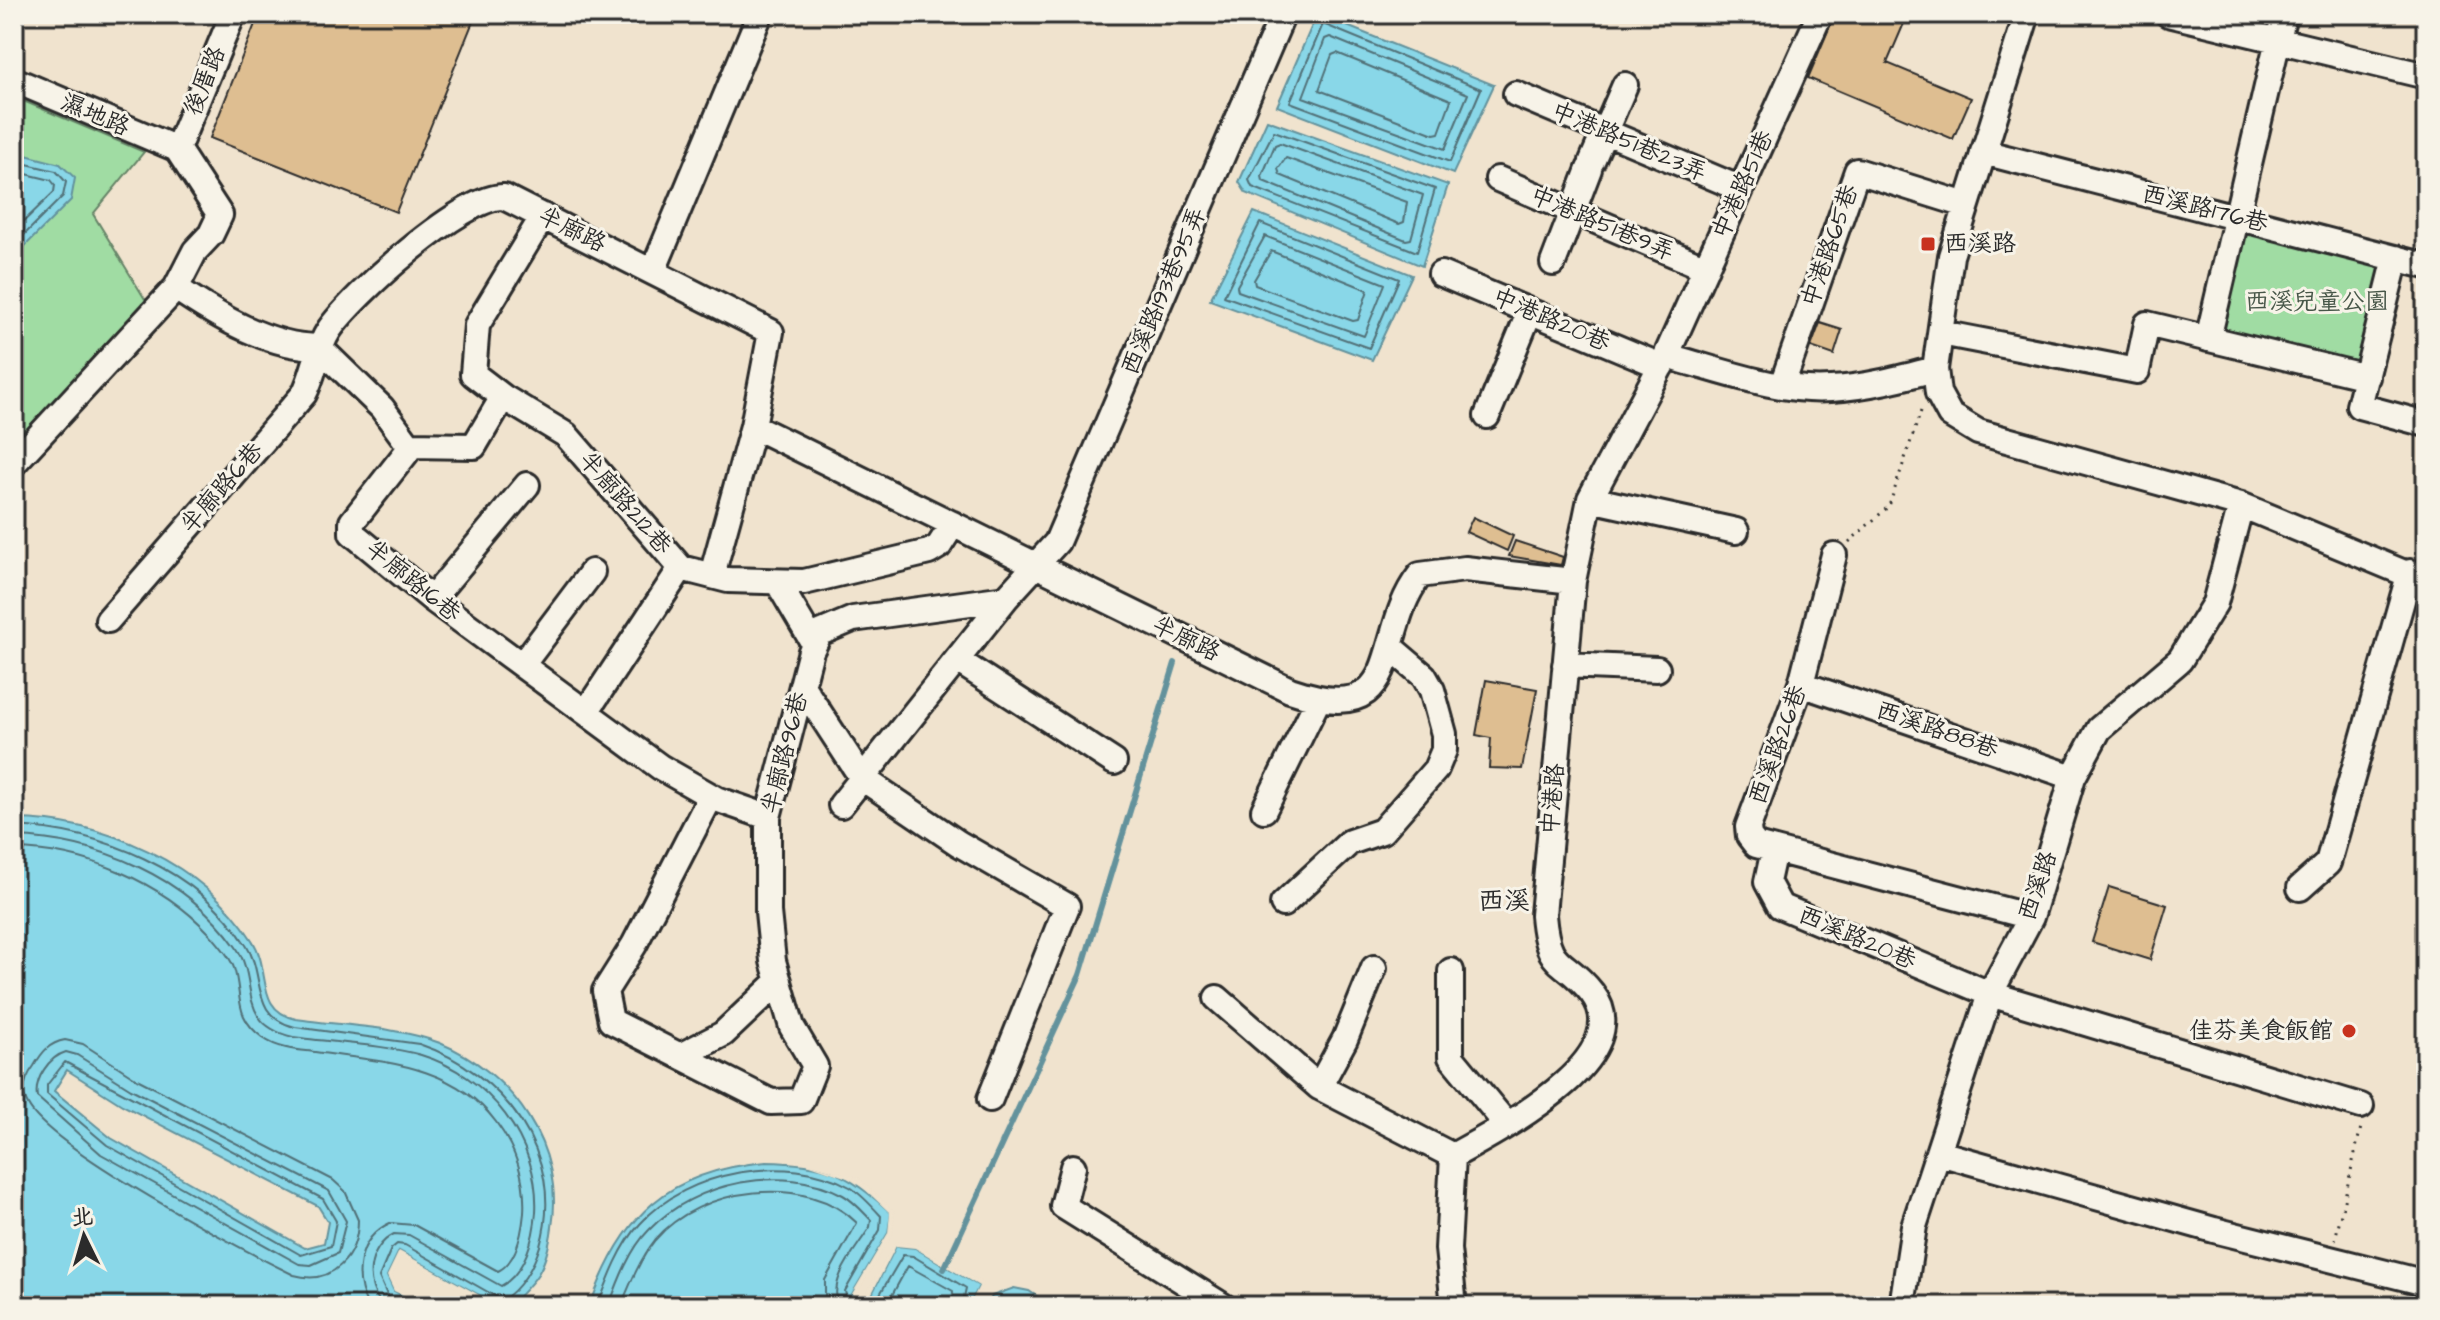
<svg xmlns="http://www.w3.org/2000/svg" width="2440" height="1320" viewBox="0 0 2440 1320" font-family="'Architects Daughter','LXGW WenKai TC',sans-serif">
<rect width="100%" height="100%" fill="#f0e3ce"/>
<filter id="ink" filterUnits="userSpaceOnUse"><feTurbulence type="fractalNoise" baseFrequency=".0125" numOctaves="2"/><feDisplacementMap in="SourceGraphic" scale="16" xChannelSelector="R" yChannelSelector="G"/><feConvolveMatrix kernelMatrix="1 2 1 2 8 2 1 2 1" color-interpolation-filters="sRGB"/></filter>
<g filter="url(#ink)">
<!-- green -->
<path fill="#a0dca3" stroke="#668467" stroke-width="2" d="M14,97L144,152L93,214L148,304L14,447Z
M2240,225L2389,262L2363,371L2215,335Z"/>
<!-- water -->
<path fill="#89d7e8" stroke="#63929c" stroke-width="2" fill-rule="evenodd" d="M1317,14L1494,85L1453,174L1277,106Z
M1267,120L1448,185L1422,266L1246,193L1239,182Z
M14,152L60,164L75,178L71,200L14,257Z
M1254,212L1412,275L1372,360L1210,300Z
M14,819C102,819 203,863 252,940C272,970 254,1009 296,1019C342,1026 397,1026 440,1043C513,1073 565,1148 552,1227C550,1242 546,1261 538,1274C531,1285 519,1296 510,1306H499L399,1251L387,1276L394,1291L423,1306H14ZM67,1070L122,1105L318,1206L328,1222L324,1243L305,1248L111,1138L54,1091Z
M766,1162C826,1163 848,1173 891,1213L888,1233L852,1294L869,1300L896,1246L915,1248L979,1286L969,1306H590C622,1215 667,1171 766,1162Z
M1014,1288L1029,1291L1051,1306H988L992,1296Z"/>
<!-- pier -->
<path fill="#f0e3ce" d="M796,1160L858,1178L894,1212L892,1234L857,1292L866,1295L896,1242L916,1245L982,1283L973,1306H969L979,1286L915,1248L896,1246L868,1301L852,1294L888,1233L890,1213L856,1181Z
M399,1251L499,1306H491L401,1256L391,1276L397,1288L427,1306L394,1291L387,1276Z"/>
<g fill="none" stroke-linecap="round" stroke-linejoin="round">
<!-- shore -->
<path stroke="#517077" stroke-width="2" d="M1323,24L1481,89L1450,162L1290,102Z
M1330,37L1468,94L1445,149L1303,97L1325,39Z
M1337,53L1451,100L1439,133L1434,134L1319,90L1332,55Z
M1274,131L1435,189L1417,252L1252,187L1249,180Z
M1280,143L1423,195L1411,239L1406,240L1263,181L1262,176L1275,145Z
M1286,158L1407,202L1404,222L1399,224L1280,175L1278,169Z
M14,161L56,171L66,182L63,196L14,245
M14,171L51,180L55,185L54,192L14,231
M1260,223L1399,279L1369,348L1224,296Z
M1265,236L1385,284L1364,336L1238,291L1237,286Z
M1271,251L1368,290L1358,320L1353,321L1255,285L1254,280Z
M14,826C100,830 198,869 246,945C266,975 249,1016 295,1027L419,1044C503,1072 567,1155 540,1246C534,1266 520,1290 502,1300L405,1245L397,1244L391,1249L379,1277L388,1297L405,1306
M14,837C97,839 187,877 236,947C260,982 235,1023 293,1037C334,1043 381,1044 421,1055C488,1075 540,1141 536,1212C534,1238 525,1273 501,1286L409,1235L394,1234C367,1248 363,1286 384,1306
M14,849C86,850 160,881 210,934C218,943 230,956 234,968C243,997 233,1016 263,1038C278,1049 298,1050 315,1052C382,1062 452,1063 496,1122C516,1149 526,1179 524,1213C522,1233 517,1262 498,1271L414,1225L390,1223C357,1238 353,1277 368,1306
M65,1040L83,1044L137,1079L333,1180L345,1191L358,1220C358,1256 333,1286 294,1275C243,1250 51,1149 28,1105C20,1091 25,1078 34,1066C42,1052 49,1043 65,1040Z
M66,1052L77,1055L131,1089L329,1191L346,1221L338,1253L311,1265L299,1264L101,1154L37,1097C34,1079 49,1057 66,1052Z
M65,1062L323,1199L336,1221L331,1246L301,1255L107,1145L47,1094V1085Z
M598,1306C608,1279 620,1246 640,1224C687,1171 787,1152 850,1187C861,1194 872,1206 881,1216L880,1230L845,1291L847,1300L861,1306
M609,1306C618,1281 630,1249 649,1230C694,1182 784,1163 843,1195C854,1201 863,1212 871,1220L870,1227C858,1247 825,1283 840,1306
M621,1306C630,1284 640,1259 655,1240C700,1186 808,1173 857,1223L825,1280V1306
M873,1306L903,1255L913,1256L966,1288L962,1306
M886,1306L908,1266L953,1291L952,1306"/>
<!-- stream -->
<path stroke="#63929c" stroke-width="6" d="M944,1269L1080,975L1175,663"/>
</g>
<!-- building -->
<path fill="#debe91" stroke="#2b2b2b" stroke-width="2" d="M259,14H476L396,212L210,138Z
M1835,14H1908L1887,63L1971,98L1953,139L1808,78Z
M1820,323L1842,330L1834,355L1811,347Z
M1473,517L1513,536L1507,551L1466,532Z
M1515,541L1563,557L1561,565L1509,556Z
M1486,680L1537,689L1522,769L1489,768L1491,738L1476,735Z
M2109,887L2167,905L2150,960L2092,942Z"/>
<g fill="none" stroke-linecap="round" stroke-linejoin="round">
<!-- minor casing -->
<g stroke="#2b2b2b" stroke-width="30">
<path id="minor" d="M2027,14L1951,256L1935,369L1938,393L1950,415L1978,432L2241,505L2426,582
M2168,14L2426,76
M14,80L177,149
M1516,94L1741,189
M177,149L233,14
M1983,152L2426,266
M1592,161L1625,85
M1498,179L1706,268
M543,216L477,325L473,374L503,397L566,435L681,568L728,580L804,582L929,552L939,546L953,524
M2396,258L2359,406L2426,424
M1553,263L1589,169
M653,271L760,14
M1441,274L1661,366
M176,288C217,316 269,347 319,347L382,408L409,445
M1941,333L2137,371L2147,324L2367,377
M2208,339L2284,14
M1666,356C1718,369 1777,393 1831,389C1867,387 1901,378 1935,369
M1782,385L1857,171L1966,205
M1487,416L1530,311
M753,426L1290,690C1409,731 1372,636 1420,575L1465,569L1573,581
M409,445L407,452L352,522V533L432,599L660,767L716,799L768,817
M409,445L474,446L503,397
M14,463L176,288L195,251L211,234L220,215L177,149
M1590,499L1736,531
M1834,555L1801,684L1748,827L1749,836L1756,845L2031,917
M778,583L814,644
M432,599L527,485
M108,620L304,394C315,373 316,350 329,330C352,296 463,195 504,197L771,332L753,426L712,575
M957,660L1114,762
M522,665L592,572
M1565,665L1657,669
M1801,684L2073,777
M802,686L862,778L958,843L1067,906L990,1099
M586,712L681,568
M711,796L634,945L605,991L611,1021L771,1102L801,1101L815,1066L792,1027L773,961L768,912V817L811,651L820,633L853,619L1006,598
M841,805L1006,598L1057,542L1283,14
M1264,810L1318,700
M1774,850L1767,882L1780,906L1990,994L2361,1106
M2300,888L2328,863L2410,572
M1283,904L1350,842L1382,831L1436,769L1444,750V734L1432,690L1424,676L1390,647
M1451,971V1057L1507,1125
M1217,998L1319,1087L1453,1156C1495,1132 1642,1058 1592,993C1563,956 1548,972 1543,915L1573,581L1590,499L1666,356L1820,14
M680,1056L723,1034L779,981
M1319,1087L1345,1039L1374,968
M1939,1153L2214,1230L2426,1283
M1453,1156L1448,1249L1454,1306
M1073,1167L1063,1206L1223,1306
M1902,1306L1914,1226L1990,994L2031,917L2073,777L2099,729L2180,660L2215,603L2241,505"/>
</g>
<!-- path -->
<path stroke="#2b2b2b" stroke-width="3" stroke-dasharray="2 6" stroke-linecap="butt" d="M14,328L21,326
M14,418L21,426
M1849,542L1889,506L1922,408
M2335,1240L2361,1127"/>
<!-- minor -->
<use href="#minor" stroke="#f7f3e8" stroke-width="24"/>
</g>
</g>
<!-- markers -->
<g fill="#c8321e" stroke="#f7f3e8" stroke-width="3">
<rect x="1920" y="236" width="16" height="16" rx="4"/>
<circle cx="2349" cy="1031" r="8"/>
</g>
<g text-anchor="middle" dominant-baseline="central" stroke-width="6" stroke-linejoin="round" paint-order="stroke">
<!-- street labels -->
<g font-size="24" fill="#2b2b2b" stroke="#f7f3e8">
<text transform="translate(205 81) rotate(-68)">後厝路</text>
<text transform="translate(95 115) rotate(23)">濕地路</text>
<text transform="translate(1629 142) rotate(23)">中港路51巷23弄</text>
<text transform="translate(1743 185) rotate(-66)">中港路51巷</text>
<text transform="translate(2205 209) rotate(14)">西溪路176巷</text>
<text transform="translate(1602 224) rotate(23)">中港路51巷9弄</text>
<text transform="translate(572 230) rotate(26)">半廍路</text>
<text transform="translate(1830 246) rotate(-71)">中港路65巷</text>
<text transform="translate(1164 291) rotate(-67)">西溪路193巷95弄</text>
<text transform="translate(1551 320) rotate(23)">中港路20巷</text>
<text transform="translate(222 488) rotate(-49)">半廍路6巷</text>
<text transform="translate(625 503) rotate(49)">半廍路212巷</text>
<text transform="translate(413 581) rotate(39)">半廍路16巷</text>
<text transform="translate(1186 639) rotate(26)">半廍路</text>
<text transform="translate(1937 730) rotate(19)">西溪路88巷</text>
<text transform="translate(1778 745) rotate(-70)">西溪路26巷</text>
<text transform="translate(785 753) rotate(-76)">半廍路96巷</text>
<text transform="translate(1553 799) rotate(-85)">中港路</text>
<text transform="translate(2038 886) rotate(-71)">西溪路</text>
<text transform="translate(1857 938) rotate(23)">西溪路20巷</text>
</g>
<!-- poi labels -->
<g font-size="24" fill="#2b2b2b" stroke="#f7f3e8" text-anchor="start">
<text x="1944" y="244">西溪路</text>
<text x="2333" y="1031" text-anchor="end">佳芬美食飯館</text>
</g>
<!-- park labels -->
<g font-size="24" fill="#485749" stroke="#f7f3e8">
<text x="2317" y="302">西溪兒童公園</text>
</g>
<!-- neighbourhood labels -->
<g font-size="26" fill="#2b2b2b" stroke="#f7f3e8">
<text x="1504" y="901">西溪</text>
</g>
</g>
<!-- margin -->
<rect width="2440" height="1320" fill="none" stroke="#f7f3e8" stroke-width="48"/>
<rect x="24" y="24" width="2392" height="1272" fill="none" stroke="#2b2b2b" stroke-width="3" filter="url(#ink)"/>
<!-- north arrow -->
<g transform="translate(84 1236) rotate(355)" stroke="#f7f3e8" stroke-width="6" paint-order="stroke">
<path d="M0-6L14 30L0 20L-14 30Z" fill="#2b2b2b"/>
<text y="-12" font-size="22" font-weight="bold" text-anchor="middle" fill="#2b2b2b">北</text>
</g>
</svg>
